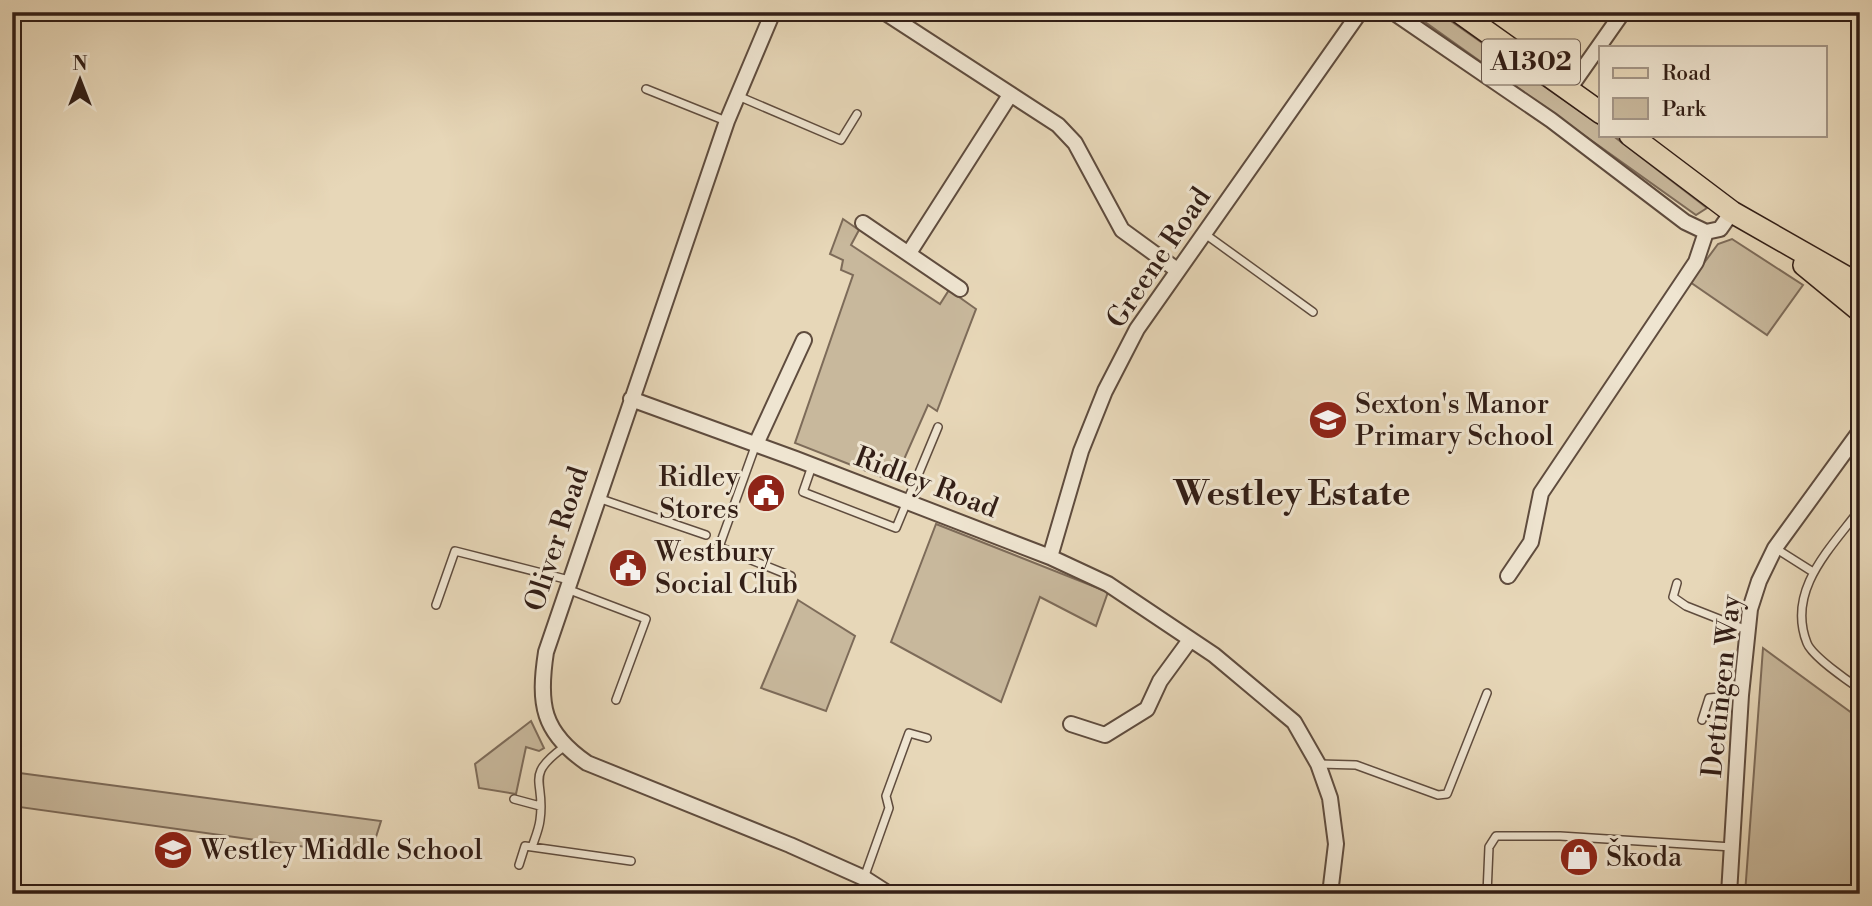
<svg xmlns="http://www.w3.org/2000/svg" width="1872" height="906" viewBox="0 0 1872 906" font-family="'Libre Bodoni',serif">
<rect width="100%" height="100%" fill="#e7d7b8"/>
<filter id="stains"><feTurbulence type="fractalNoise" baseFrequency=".00286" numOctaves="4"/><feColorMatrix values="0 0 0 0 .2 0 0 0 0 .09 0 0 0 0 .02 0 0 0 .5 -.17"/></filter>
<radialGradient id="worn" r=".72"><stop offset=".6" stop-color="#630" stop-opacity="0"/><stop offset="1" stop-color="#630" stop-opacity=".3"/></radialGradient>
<!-- green -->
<path fill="#c8b89c" stroke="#7d6b59" stroke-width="2" d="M1411,12H1438L1601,126V135H1612L1707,208L1696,215Z
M843,219L859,230L851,245L940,304L949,290L976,309L937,411L928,405L902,464L887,479L795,443L853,275L841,270L843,260L830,254Z
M1732,239L1803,285L1767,335L1690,282L1718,244Z
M936,524L1108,592L1096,626L1040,597L1001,702L891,642Z
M798,600L855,636L826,711L761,688Z
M1763,648L1860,719V894H1745Z
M531,721L544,748L539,751L526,747L516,794L479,788L475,764Z
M12,772L381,821L370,856L12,806Z"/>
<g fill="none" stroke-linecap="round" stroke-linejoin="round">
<!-- service casing -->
<g stroke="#5f4c3e" stroke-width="10">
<path id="service" d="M646,89L726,121
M738,96L841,140L857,114
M1205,234L1313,312
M756,444L719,547L791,576
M812,466L803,492L896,528L938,427
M598,498L706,535
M1860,509C1831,548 1786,590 1807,643C1812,656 1848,681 1860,689
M1775,548L1813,572
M1677,583L1673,597L1686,606L1747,630
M567,589L646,619L616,700
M436,605L455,551L569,580
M1702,720L1709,698L1741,695
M1319,764L1356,765L1438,795L1447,794L1487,693
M514,799L540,806
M532,847C535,838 539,829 540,820C546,780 523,777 564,747
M519,865L525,846L631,861
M864,878L889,808L886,796L909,733L927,738
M1487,894L1489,847L1496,836H1560L1732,847"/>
</g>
<!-- minor casing -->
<g stroke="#5f4c3e" stroke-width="18">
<path id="minor" d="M773,12L727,121L546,652C538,704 542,732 587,763L790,845L864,878L889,894
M884,12L1058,125L1075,143L1122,230L1177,270
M1393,12L1551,120L1685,222L1706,232L1720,229L1732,212
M1569,89L1623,12
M863,223L960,289
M909,253L1010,95
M631,399L796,459L1050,557L1108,584L1214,655L1294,722L1318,764L1330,798L1336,844L1330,894
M756,444L804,340
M1050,557L1081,451L1105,391L1137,329L1360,12
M1508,576L1531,542L1541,493L1696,262L1706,232
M1071,724L1105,735L1147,709L1160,681L1190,640
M1729,894L1741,695L1750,609L1759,581L1775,548L1860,431"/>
</g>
<!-- primary casing -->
<g stroke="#321e16" stroke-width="24">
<path id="primary" d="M1459,12L1601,113
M1630,135L1732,212L1860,285
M1804,265L1860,311"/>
</g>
<!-- service -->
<use href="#service" stroke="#efe5d1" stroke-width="7"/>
<!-- minor -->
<use href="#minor" stroke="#efe5d1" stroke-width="14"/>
<!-- primary -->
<use href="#primary" stroke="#e7d7b8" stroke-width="21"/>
</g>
<!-- icons -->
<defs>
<g id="school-disc" transform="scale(2.0125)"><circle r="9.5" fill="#8f2418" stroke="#efe5d1"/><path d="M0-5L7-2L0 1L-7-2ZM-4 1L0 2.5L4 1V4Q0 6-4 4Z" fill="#fff"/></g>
<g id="civic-disc" transform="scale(2.0125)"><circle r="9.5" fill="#8f2418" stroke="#efe5d1"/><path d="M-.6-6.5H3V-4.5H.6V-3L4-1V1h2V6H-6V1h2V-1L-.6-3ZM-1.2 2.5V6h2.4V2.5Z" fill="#fff"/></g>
<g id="shop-disc" transform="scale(2.0125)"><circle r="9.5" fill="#8f2418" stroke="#efe5d1"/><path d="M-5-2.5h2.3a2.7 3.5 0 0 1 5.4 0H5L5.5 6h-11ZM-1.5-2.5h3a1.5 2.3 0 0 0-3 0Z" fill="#fff"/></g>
</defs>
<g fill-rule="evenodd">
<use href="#school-disc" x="1328" y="420"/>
<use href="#civic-disc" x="766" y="493"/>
<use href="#civic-disc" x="628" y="568"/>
<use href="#school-disc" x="173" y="850"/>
<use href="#shop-disc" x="1579" y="857"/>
</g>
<g text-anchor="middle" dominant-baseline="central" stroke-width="6" stroke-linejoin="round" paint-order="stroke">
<!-- shield labels -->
<rect fill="#efe5d1" stroke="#6b5a4e" stroke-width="2" x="1482" y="39.5" width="98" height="45" rx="5"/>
<g font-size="26" font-weight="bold" fill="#321e16">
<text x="1531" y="62">A1302</text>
</g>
<!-- street labels -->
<g font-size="28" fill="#321e16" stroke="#efe5d1">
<text transform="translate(1159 258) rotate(-56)">Greene Road</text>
<text transform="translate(926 483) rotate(21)">Ridley Road</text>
<text transform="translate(557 539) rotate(-72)">Oliver Road</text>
<text transform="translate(1722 686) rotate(-84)">Dettingen Way</text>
</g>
<!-- poi labels -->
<g font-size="28" fill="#321e16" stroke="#efe5d1" text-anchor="start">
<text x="1355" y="404">Sexton's Manor<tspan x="1355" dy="32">Primary School</tspan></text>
<text x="739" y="477" text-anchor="end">Ridley<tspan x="739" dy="32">Stores</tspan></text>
<text x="655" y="552">Westbury<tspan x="655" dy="32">Social Club</tspan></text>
<text x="200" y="850">Westley Middle School</text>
<text x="1606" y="857">Škoda</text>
</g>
<!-- district labels -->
<g font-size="35" font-weight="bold" fill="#321e16" stroke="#efe5d1">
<text x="1292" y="494">Westley Estate</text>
</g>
</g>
<!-- margin -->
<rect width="1872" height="906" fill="none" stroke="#e7d7b8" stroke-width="42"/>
<rect x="14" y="14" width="1844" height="878" fill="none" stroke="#321e16" stroke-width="3.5"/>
<rect x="21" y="21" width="1830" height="864" fill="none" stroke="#321e16" stroke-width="2"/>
<!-- legend -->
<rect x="1599" y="46" width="228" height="91" fill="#efe5d1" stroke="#a39586" stroke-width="2"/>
<rect x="1613" y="68" width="35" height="10" fill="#e7d7b8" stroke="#a39586" stroke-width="2"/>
<text x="1662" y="80" font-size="21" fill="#321e16">Road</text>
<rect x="1613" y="98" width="35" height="21" fill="#c8b89c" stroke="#a39586" stroke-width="2"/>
<text x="1662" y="116" font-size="21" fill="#321e16">Park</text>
<!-- north arrow -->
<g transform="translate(80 80)" stroke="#efe5d1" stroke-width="5" paint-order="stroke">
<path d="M0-5L12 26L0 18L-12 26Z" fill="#321e16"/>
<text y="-10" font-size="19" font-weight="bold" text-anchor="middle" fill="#321e16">N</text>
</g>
<rect width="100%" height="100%" filter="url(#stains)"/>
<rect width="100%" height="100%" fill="url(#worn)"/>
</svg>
